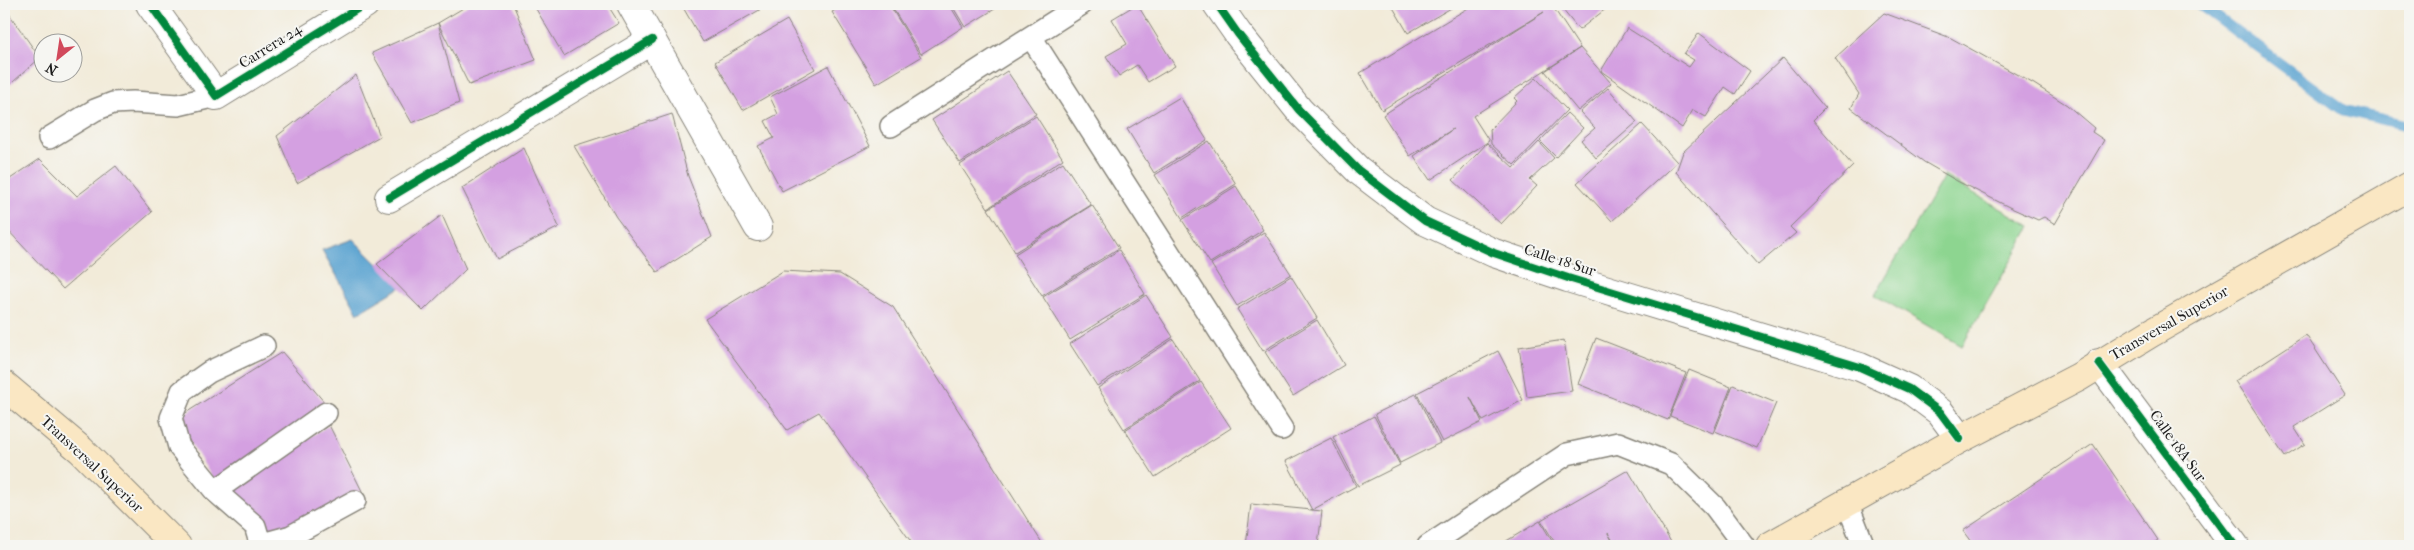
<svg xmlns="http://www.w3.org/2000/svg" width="2414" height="550" viewBox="0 0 2414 550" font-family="'IM FELL French Canon',serif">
<rect width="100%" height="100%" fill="#f6f6f2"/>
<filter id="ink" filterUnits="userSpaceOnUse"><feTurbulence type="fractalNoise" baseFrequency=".02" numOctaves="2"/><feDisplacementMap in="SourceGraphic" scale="10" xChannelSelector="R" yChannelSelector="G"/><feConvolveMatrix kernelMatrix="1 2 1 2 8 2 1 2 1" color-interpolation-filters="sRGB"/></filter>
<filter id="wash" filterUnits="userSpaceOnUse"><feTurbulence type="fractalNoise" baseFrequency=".0096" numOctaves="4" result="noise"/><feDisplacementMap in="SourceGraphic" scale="20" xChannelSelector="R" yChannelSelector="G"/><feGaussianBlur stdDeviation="1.12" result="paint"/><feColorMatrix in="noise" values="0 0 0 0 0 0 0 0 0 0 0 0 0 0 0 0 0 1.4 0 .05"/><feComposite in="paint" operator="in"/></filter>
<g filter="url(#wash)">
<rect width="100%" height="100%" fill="#f2ebd9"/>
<!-- green -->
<path fill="#8dd590" stroke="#547856" d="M1944,176L2031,226L1962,346L1875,295Z"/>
<!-- water -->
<path fill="#58a2d0" stroke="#3a5f76" d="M353,239L401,287L358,313L322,250Z"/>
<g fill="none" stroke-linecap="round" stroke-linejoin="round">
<!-- stream -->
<path stroke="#58a2d0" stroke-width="11" d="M2199,4L2343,110L2410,126"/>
</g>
<g id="blocks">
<!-- building -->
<path fill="#d4a0e1" d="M4,4H8L5,8L40,58L4,90Z
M470,4H513L536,60L469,85L438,23Z
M533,4H607L619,23L564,56Z
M681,4H760L763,8L703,42Z
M846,4H889L921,57L876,84L832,12Z
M890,4H949L963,27L921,54Z
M951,4H1003L965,27Z
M1137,4L1175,66L1148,82L1137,65L1119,76L1106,56L1127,44L1112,19Z
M1391,4H1458L1408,33Z
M1475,4H1545L1549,10L1553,7L1580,48L1473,116L1489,141L1430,180L1414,156L1453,129L1410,156L1383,115L1544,12L1382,110L1360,73Z
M1558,4H1612L1579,30Z
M1884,13L1951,38L2034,84L2067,105L2094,128L2092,132L2104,140L2055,224L2044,217L2038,220L2011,208L1957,181L1924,162L1851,108L1859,94L1835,58Z
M787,20L815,69L743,110L715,62Z
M438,23L459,103L412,123L372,53Z
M1627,28L1689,67L1694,60L1684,54L1699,33L1750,71L1735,94L1725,87L1706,117L1693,110L1682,128L1601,71Z
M1580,48L1611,83L1578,111L1545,71Z
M1783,58L1825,108L1813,120L1853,166L1790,227L1796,233L1758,265L1676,172L1683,152Z
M828,66L870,146L782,191L758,146L774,138L765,121L778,114L770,97Z
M1007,71L1036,114L960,163L932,120Z
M356,75L380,136L297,183L277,136Z
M1536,78L1567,110L1514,165L1491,144L1490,129L1517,101L1514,98Z
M1608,88L1637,122L1596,158L1581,140L1595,128L1580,112Z
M1180,97L1207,140L1154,173L1127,129Z
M1567,113L1583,128L1556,157L1540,141Z
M672,114L688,176L712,237L657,272L616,217L574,146Z
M1036,116L1063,159L988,208L960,165Z
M1642,124L1677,162L1612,221L1577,183Z
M1209,141L1236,184L1182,218L1155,175Z
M1539,142L1554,158L1530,180L1537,186L1501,224L1453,180L1487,143L1514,168Z
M524,148L559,227L497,259L462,188Z
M40,159L77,196L116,166L152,212L63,289L4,226V183Z
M1063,162L1091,205L1015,252L988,209Z
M1236,186L1263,230L1210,263L1182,220Z
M1092,205L1119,248L1042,296L1015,254Z
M442,215L466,269L423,311L377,264Z
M1264,232L1291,274L1237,306L1211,264Z
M1119,250L1145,294L1070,340L1043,297Z
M783,271L840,274L893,307L1044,546H914L819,412L787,430L705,319Z
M1291,276L1317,318L1263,351L1237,309Z
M1146,295L1173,337L1097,386L1070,344Z
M1317,320L1344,365L1293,396L1265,352Z
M2306,335L2345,395L2294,427L2305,444L2285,457L2235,381Z
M1596,338L1686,373L1668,420L1578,384Z
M1173,339L1200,381L1124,429L1098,388Z
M1564,340L1572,391L1527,397L1519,347Z
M1498,351L1523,400L1483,421L1470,397L1482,422L1442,442L1417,393Z
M282,352L325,403L216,484L176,419Z
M1689,370L1731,387L1713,433L1670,416Z
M1201,382L1231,428L1155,477L1125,430Z
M1733,385L1776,403L1757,448L1715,431Z
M1416,394L1440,443L1400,463L1375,414Z
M1374,416L1400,465L1358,486L1333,437Z
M329,425L362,491L269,537L230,488Z
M1331,438L1356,486L1312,510L1286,461Z
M2093,444L2158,540L2149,546H1974L1963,531Z
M1628,470L1671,542L1664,546H1616L1608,533L1615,546H1557L1541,520Z
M1251,504L1322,511L1318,546H1246Z
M1540,521L1555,546H1505L1503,543Z"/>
</g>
</g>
<g filter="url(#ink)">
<use href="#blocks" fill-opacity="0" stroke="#87847a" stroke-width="1"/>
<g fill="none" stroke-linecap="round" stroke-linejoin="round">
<!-- lane casing -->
<g stroke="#87847a" stroke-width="24">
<path id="lane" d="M1031,37L1282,429
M891,126L1082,4
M49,138L95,110L113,103L133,102L178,105L216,96
M215,491L326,413
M1847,503L1864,546
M262,544L291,536L355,501
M261,546L255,526L215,491L179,447L171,418L182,391L209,372L264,346
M1428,546L1567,454L1618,443L1671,464L1715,507L1744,546"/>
</g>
<!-- street casing -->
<g stroke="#87847a" stroke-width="30">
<path id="street" d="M150,4L216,96L365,4
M631,4L758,227
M1217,4L1238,34L1299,110L1358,170L1425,221L1494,253L1568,278L1860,367L1909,389L1940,412L1960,439
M389,198L652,40
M2099,363L2235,546"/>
</g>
<!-- secondary casing -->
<g stroke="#87847a" stroke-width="30">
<path id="secondary" d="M4,385L81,450L177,546
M1770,546L1960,439L2079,377L2151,333L2410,186"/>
</g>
<!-- lane -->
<use href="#lane" stroke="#fff" stroke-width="21"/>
<!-- street -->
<use href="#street" stroke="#fff" stroke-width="28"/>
<!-- secondary -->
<use href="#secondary" stroke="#fae7c3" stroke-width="28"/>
<!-- cycleway casing -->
<g stroke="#f6f6f2" stroke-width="11">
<path id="cycleway" d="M150,4L216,96L365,4
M1217,4L1238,34L1299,110L1358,170L1425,221L1494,253L1568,278L1860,367L1909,389L1940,412L1960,439
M389,198L652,40
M2099,363L2235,546"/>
</g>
<!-- cycleway -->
<use href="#cycleway" stroke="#00873e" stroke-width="8"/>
</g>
</g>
<g text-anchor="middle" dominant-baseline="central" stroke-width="4" stroke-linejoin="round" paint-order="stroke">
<!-- street labels -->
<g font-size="15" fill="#1c1c1c" stroke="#f6f6f2">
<text transform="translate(270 46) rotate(-32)">Carrera 24</text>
<text transform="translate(1560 260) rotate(18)">Calle 18 Sur</text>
<text transform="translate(2169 323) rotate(-30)">Transversal Superior</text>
<text transform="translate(2178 446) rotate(54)">Calle 18A Sur</text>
<text transform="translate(92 464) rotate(43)">Transversal Superior</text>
</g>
</g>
<!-- margin -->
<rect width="2414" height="550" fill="none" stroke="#f6f6f2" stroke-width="20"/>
<!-- north arrow -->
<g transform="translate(58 58) rotate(210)"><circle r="24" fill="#f6f6f2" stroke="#9f9f9c"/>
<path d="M0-4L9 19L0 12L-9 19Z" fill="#d1495b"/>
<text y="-8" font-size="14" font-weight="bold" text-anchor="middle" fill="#1c1c1c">N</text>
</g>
</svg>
